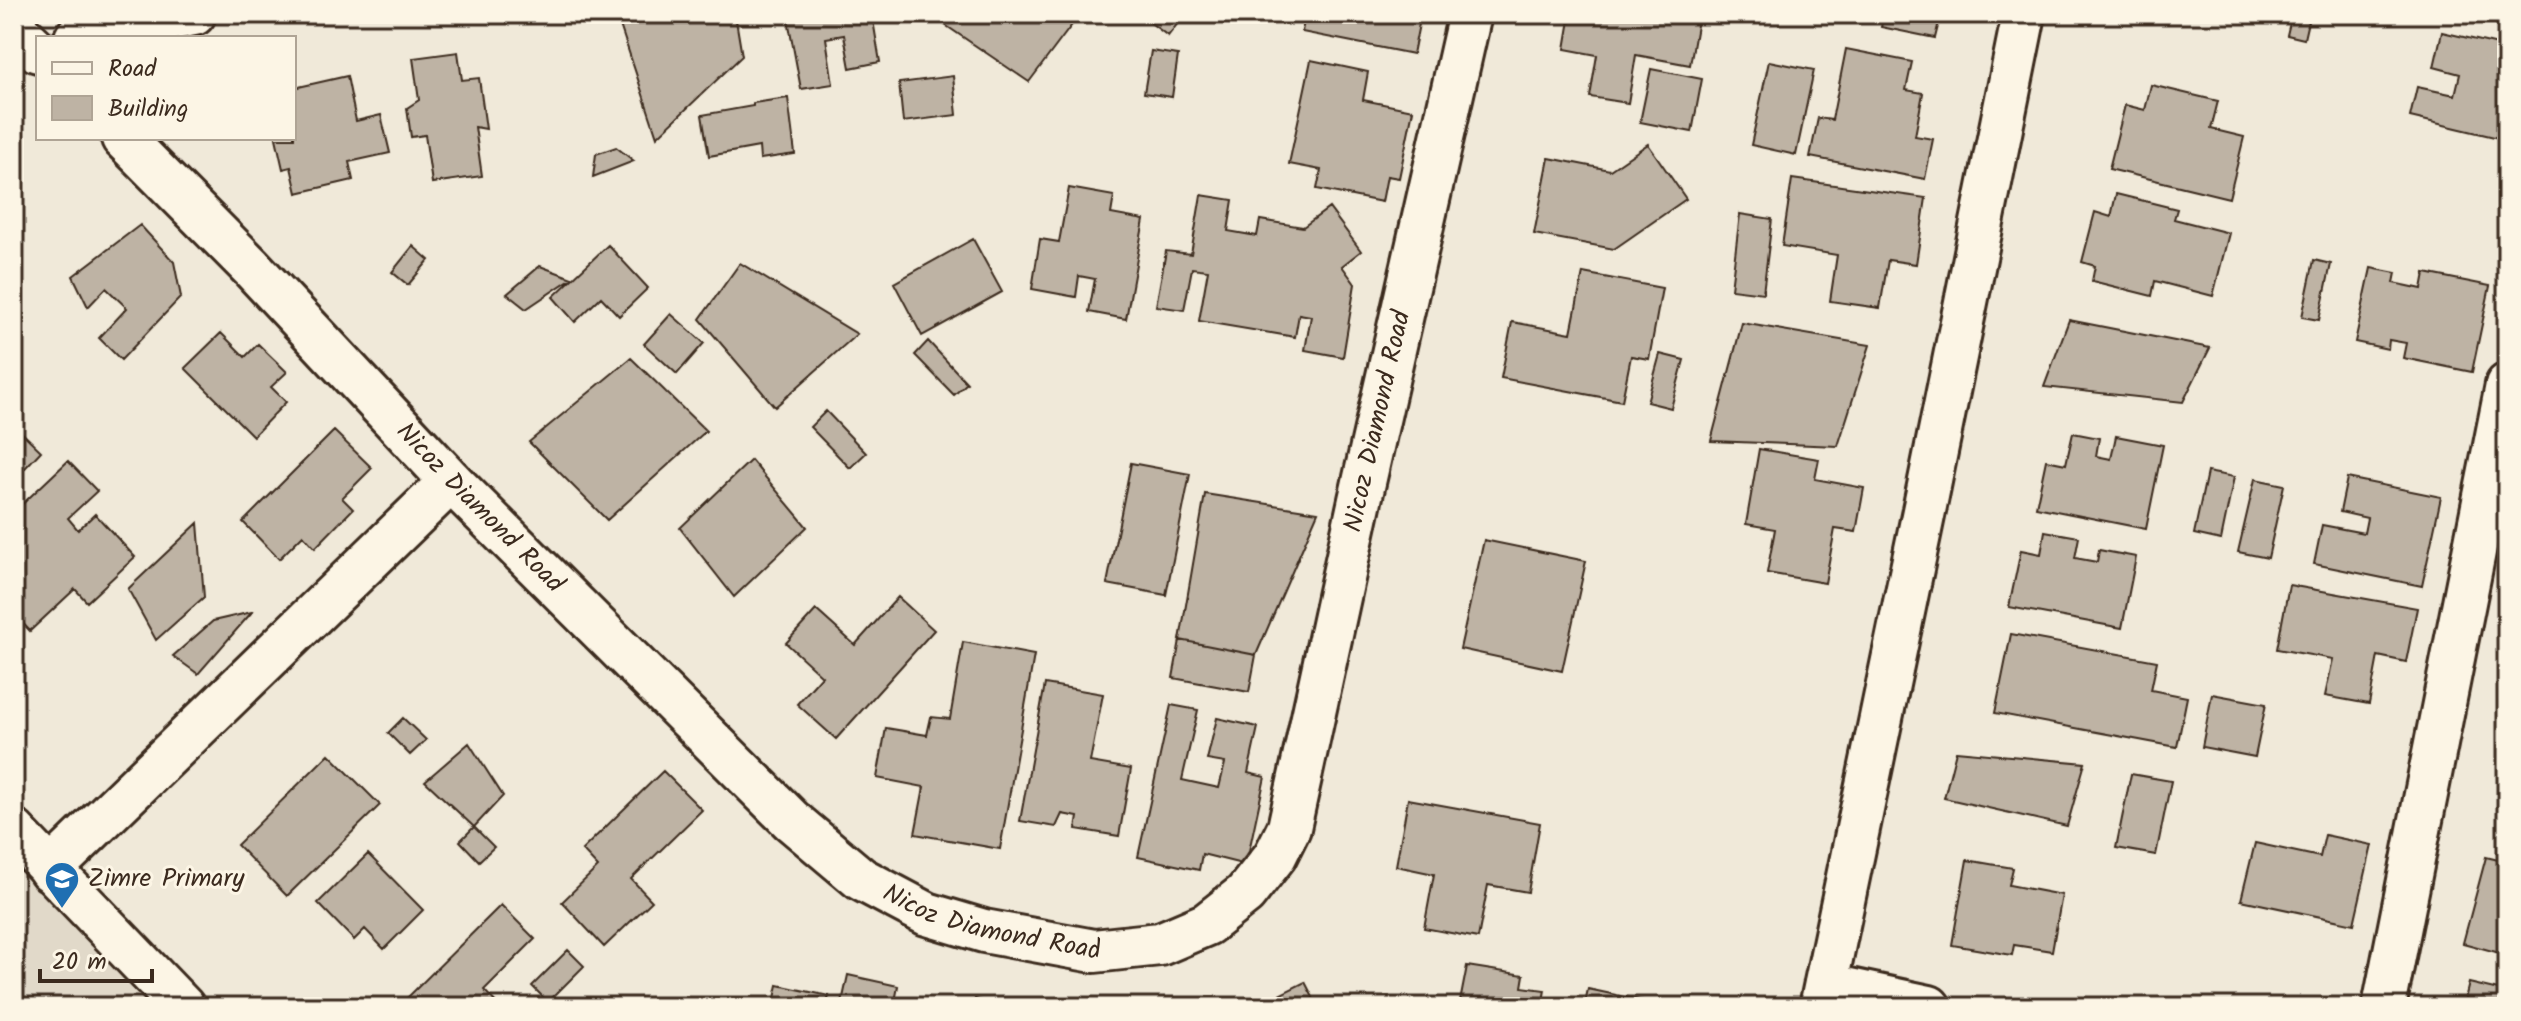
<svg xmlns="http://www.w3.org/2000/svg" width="2521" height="1021" viewBox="0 0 2521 1021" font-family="Kalam,sans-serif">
<rect width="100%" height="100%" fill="#f0e9d9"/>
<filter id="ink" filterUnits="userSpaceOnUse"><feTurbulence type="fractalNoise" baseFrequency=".0125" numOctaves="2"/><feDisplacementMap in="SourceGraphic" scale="16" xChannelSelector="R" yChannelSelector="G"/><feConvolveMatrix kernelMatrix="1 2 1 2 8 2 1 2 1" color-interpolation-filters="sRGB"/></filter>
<g filter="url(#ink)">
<!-- built -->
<path fill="#e1d9c9" d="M14,813L204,1007H14Z"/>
<!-- building -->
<path fill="#beb3a4" stroke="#3b2a1e" stroke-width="2" d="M626,14H735L742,56L657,137L617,16Z
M787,14H872L880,62L850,68L844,35L826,38L833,84L801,89Z
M929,14H1071L1077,18L1029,82Z
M1139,14H1185L1168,36Z
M1224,14H1273L1270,25Z
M1305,14H1421L1413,54L1302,32Z
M1571,14H1699L1690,65L1636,55L1628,103L1590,97L1597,55L1565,49Z
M1884,14H1941L1935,38L1881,27Z
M2292,14L2309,17L2304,39L2287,35Z
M2442,32L2507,47V140L2410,117L2417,87L2455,95L2460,74L2434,67Z
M1846,49L1912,62L1906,90L1923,93L1915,136L1933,139L1925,179L1810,157L1818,118L1832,120Z
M1151,51L1178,55L1172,97L1144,93Z
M458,52L462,80L479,78L486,129L475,127L482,176L432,183L425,135L411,137L407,108L419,100L413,58Z
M1311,60L1368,72L1363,100L1413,110L1399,178L1387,176L1382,202L1317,189L1321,170L1289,164Z
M1769,61L1814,70L1796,155L1751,145Z
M1651,69L1702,79L1692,132L1640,122Z
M347,76L356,121L381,115L390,153L349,162L353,180L297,193L291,167L283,169L276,138H294V88Z
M953,76L957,115L903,122L899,83Z
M2151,85L2218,101L2211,129L2244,137L2229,198L2109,169L2125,105L2145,110Z
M788,98L795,154L760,159L759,147L709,156L702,115L753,106V103Z
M1648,144L1686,199L1614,249L1534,234L1549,158L1610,170Z
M616,147L634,161L593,177L596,154Z
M1792,179L1926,198L1916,264L1888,260L1880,308L1830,301L1837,255L1782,246Z
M1069,188L1114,196L1111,214L1144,220L1126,319L1089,312L1095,279L1079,276L1076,297L1032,289L1040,239L1059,242Z
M2116,194L2177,209L2174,219L2229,233L2213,296L2155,281L2152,296L2092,281L2095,266L2082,262L2095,212L2111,217Z
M1201,195L1233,200L1228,231L1257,236L1260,220L1303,227L1329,208L1361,251L1342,266L1355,284L1343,357L1305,350L1311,316L1299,314L1295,337L1199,321L1208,270L1192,268L1184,310L1156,306L1166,251L1191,254Z
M1740,214L1772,219L1763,293L1731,289Z
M140,225L174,262L181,297L121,360L99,338L127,308L106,288L88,307L73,276Z
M973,239L1002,292L922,336L894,283Z
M608,245L648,288L619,316L601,297L575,322L553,297Z
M413,246L429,260L408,285L392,272Z
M2314,260L2331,264L2319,320L2302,317Z
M740,263L857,334L775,407L700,319Z
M540,266L572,278L526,309L507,294Z
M2371,268L2396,273L2394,283L2422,289L2425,273L2490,286L2472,372L2403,358L2406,343L2389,340L2388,349L2355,342Z
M1583,273L1662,288L1649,359L1631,356L1622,401L1501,378L1512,322L1571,333Z
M671,314L704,343L677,374L644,344Z
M2069,320L2210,348L2183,402L2044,387Z
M1742,323L1870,345L1838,446L1711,441Z
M221,333L245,357L258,344L287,372L271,387L286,402L253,436L185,368Z
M928,341L967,383L954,395L915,355Z
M1660,354L1684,360L1671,408L1647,402Z
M631,358L706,431L607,520L529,442Z
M826,411L866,453L850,468L810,427Z
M14,425L41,451L14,480Z
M334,431L372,468L342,498L353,509L315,548L303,535L279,559L243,522Z
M2073,433L2099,438L2096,456L2111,459L2116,436L2163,445L2146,529L2036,507L2046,460L2066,464Z
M1759,449L1819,459L1815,479L1864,488L1856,532L1835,529L1825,583L1767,573L1775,529L1746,524Z
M751,460L807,527L734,597L680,528Z
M68,461L97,491L68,518L78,530L95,514L135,557L87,602L75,589L30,631L14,614V512Z
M1131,463L1190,474L1166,595L1107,584Z
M2207,472L2234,477L2221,540L2194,534Z
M2347,478L2441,497L2422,586L2314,564L2322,525L2364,533L2367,518L2340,512Z
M2255,479L2284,485L2268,558L2238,552Z
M1205,494L1318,512L1256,655L1180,640Z
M198,523L204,597L156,640L128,589Z
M2045,531L2079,537L2075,558L2097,562L2099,550L2136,557L2122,628L2009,607L2021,550L2041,554Z
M1484,540L1586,561L1562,671L1460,649Z
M2289,585L2417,608L2406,662L2378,656L2369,704L2325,696L2333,659L2277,649Z
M898,597L934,630L836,739L797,704L822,676L786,643L816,610L855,645Z
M252,612L198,674L173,656L213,621Z
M2011,634L2157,661L2151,690L2187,697L2177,747L1995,713Z
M1180,640L1256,655L1249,692L1173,678Z
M963,642L1034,655L1000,849L915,834L924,787L877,778L886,728L927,735L931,717L950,719Z
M1045,684L1103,694L1090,762L1131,769L1119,836L1076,829L1078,817L1062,814L1056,827L1020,821Z
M2212,694L2266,704L2255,757L2202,747Z
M1171,705L1198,710L1182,780L1219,788L1225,763L1207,760L1217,718L1258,727L1248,773L1265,777L1246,865L1202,854L1199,870L1138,857Z
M403,718L426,740L410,755L388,733Z
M469,743L503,796L474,827L425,781Z
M1956,751L2085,763L2067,826L1944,798Z
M329,754L380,805L287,896L237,845Z
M663,771L702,810L631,879L652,901L604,947L562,902L598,867L582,850Z
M2131,774L2171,781L2156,855L2116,848Z
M1408,799L1540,823L1528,892L1488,885L1478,938L1424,928L1434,874L1396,866Z
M474,827L494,847L479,861L460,841Z
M2325,835L2372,845L2354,924L2241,900L2255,843L2320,857Z
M368,854L423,910L384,949L365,929L354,940L318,903Z
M2486,857L2507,862V955L2463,943Z
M1967,860L2013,868L2009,885L2062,895L2052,951L2014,945L2012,955L1952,945Z
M501,905L535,939L484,990L500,1007H408L403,1002Z
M568,950L584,966L548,1002L532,986Z
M1467,966L1524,975L1522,987L1545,990L1542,1007H1459Z
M848,975L898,986L894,1007H841Z
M1305,982L1318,1007H1257V1006Z
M2469,983L2507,992V1007H2463Z
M778,985L829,996L826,1007H773Z
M1588,989L1672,1007H1584Z
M975,999L1004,1007H972Z"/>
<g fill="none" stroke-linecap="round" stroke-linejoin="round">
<!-- minor casing -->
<g stroke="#3b2a1e" stroke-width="48">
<g id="minor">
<path d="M14,28L38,51"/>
<path d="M76,38L194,14"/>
<path id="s1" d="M123,138L251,267L451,481L791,820L861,879L927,914L984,931L1094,951L1160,944L1207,924L1245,894L1275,856L1289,828L1360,500L1470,14"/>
<path d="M14,831L183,1007"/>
<path d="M50,870L451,481"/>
<path d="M1826,985L1929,1007"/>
<path d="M1821,1007L1925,506L2024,14"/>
<path d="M2384,1007L2507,385"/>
</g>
</g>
<!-- minor -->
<use href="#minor" stroke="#fcf5e5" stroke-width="42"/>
</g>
</g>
<!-- icons -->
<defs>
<g id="school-pin" transform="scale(1.8)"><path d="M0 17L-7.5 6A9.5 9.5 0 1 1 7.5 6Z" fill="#1f6fb2" stroke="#fcf5e5"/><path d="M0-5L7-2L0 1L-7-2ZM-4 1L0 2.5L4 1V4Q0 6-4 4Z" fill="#fff"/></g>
</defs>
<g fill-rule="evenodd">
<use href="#school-pin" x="62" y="879"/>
</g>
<g text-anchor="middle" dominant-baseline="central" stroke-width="6" stroke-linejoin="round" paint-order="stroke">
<!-- street labels -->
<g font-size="26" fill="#3b2a1e" stroke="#fcf5e5">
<text stroke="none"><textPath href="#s1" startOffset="1954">Nicoz Diamond Road</textPath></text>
<text stroke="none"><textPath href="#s1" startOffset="514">Nicoz Diamond Road</textPath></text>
<text stroke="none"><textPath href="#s1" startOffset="1186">Nicoz Diamond Road</textPath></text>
</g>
<!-- poi labels -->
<g font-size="26" fill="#3b2a1e" stroke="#fcf5e5" text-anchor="start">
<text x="88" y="879">Zimre Primary</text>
</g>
</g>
<!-- margin -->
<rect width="2521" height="1021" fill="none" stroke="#fcf5e5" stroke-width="48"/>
<rect x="24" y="24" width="2473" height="973" fill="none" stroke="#3b2a1e" stroke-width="3" filter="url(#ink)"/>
<!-- legend -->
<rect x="36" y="36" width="260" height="104" fill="#fcf5e5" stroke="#afa495" stroke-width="2"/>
<rect x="52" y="62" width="40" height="12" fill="#fcf5e5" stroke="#afa495" stroke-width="2"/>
<text x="108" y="76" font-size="24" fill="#3b2a1e">Road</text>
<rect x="52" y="96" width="40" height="24" fill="#beb3a4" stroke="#afa495" stroke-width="2"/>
<text x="108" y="116" font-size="24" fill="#3b2a1e">Building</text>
<!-- scale -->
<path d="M40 969v12h112v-12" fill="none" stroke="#3b2a1e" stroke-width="4"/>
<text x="52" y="969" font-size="24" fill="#3b2a1e" stroke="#fcf5e5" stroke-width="6" paint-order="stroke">20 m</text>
</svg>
